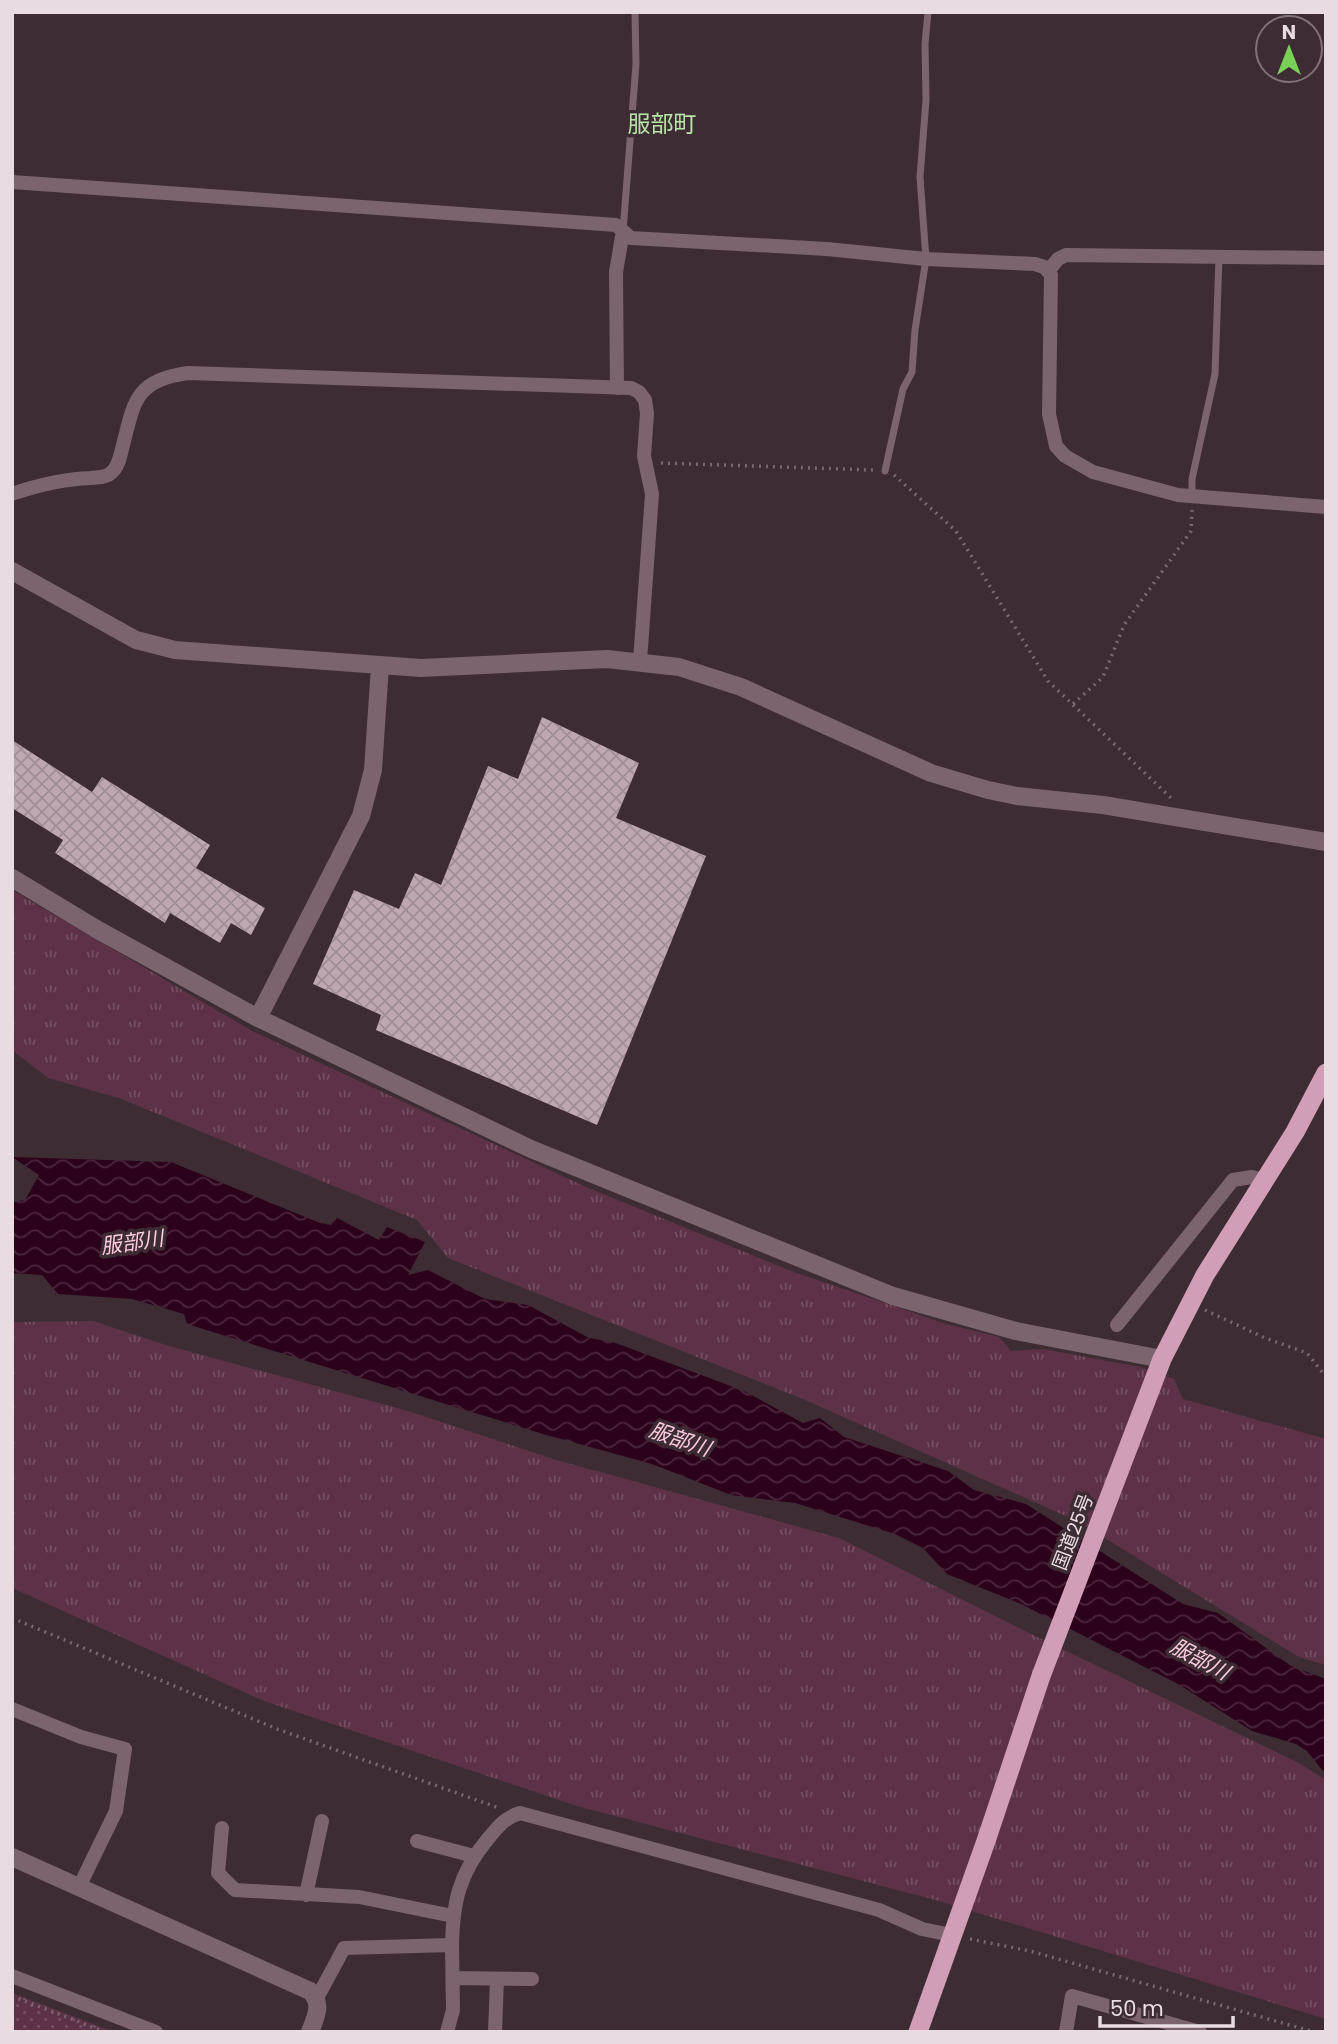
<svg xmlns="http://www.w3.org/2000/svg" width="1338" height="2044" viewBox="0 0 1338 2044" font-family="Poppins,'Noto Sans JP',sans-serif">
<defs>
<pattern id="grass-tufts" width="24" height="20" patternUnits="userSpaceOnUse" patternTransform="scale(1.75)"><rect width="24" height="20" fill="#5d3248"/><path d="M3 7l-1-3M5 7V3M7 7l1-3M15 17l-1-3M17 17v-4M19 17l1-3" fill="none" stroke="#744f62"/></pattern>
<pattern id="park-dots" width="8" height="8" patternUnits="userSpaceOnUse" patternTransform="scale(1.75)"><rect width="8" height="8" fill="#5d3248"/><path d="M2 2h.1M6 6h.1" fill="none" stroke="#744f62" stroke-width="1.8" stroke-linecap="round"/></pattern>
<pattern id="water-waves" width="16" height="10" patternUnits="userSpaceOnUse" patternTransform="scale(1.75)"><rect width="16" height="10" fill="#2c021b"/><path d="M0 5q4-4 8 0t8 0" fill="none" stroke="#4b263c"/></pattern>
<pattern id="building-cross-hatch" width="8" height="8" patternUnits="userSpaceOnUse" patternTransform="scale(1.75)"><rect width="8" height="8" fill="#bda7b1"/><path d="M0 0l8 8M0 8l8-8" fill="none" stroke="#9f8e96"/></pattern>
</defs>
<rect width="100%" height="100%" fill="#3d2c34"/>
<!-- grass -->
<path fill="url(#grass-tufts)" d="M12,890L254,1032L586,1187L791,1271L946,1324L999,1337L1011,1351L1043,1349L1140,1367L1174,1379L1183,1399L1326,1439V1665L1299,1657L1077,1521L803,1399L448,1258L417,1220L119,1098L48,1078L12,1050Z
M93,1321L169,1346L408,1411L553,1459L839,1538L1033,1635L1299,1763L1326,1780V2019L932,1899L577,1806L264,1701L12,1588V1322Z"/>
<!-- park -->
<path fill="url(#park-dots)" d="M12,1993L114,2032H12Z"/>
<!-- water -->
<path fill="url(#water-waves)" d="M12,1157L171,1162L320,1223L331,1225L337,1218L379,1240L387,1227L425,1242L408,1275L428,1270L485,1299L528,1305L589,1338L613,1342L744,1391L803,1423L820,1418L844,1437L948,1471L974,1490L1026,1504L1183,1604L1218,1613L1291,1666L1326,1679V1770L1323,1771L1307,1751L1296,1744L1252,1731L1178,1684L1021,1604L947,1574L923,1548L895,1534L795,1503L731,1495L652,1464L543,1434L187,1324L184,1314L132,1299L58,1294L42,1275L12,1273V1202L25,1200L39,1175Z"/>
<!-- building -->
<path fill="url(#building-cross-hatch)" d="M542,717L639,763L616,818L706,856L597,1125L376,1030L381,1015L313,984L354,890L399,909L415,873L441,885L488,766L518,779Z
M12,740L92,792L102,777L210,845L196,868L265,908L251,935L231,923L220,943L170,913L165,923L55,853L63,840L12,808Z"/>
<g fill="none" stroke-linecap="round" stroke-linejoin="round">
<!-- path -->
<path stroke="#786870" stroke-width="3.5" stroke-dasharray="2 5" stroke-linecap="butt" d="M661,463L873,470
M894,475L956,531L1048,681L1171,798
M1073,704L1103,677L1124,625L1191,531L1192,510
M1205,1310L1265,1338L1307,1353L1326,1377
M12,1618L277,1729L499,1808
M970,1939L1030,1951L1314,2032
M12,1996L105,2032"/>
<!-- service -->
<path stroke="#7b646f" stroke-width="7" d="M623,231L636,64L635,12
M885,471L903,389L912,372L915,330L926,259L920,177L926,100L925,44L928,12
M1192,497V479L1215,374L1219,257"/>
<!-- minor -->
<path stroke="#7b646f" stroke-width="14" d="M12,182L616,225L631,238L827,249L926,259L1035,264L1044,267L1051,275L1049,414L1056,446L1065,456L1093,472L1178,495L1326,507
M1049,270L1058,259L1066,255L1326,258
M617,388L616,272L623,231
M12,494C38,485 63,479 91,478C98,477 106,478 111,473C118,468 120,457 122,449C134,403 134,380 188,373L631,388L639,392L645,400L647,413L644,456L652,494L640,661
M1117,1325L1233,1180L1252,1177L1265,1181
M12,1709L81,1737L125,1749L116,1811L79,1887
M222,1828L218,1873L235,1890L359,1897L453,1916
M417,1841L474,1856
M306,1895L322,1821
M12,1976L156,2032
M454,1978L532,1979
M317,1998L344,1948L452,1945C453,1902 459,1874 487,1840C498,1827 504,1818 520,1813L879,1910L922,1929L951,1935
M447,2032L453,2010L452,1945
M495,2032L497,1979
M1066,2032L1072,1996L1200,2032"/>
<!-- tertiary -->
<path stroke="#7b646f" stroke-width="18" d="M12,571L136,640L175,650L421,668L607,659L679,667L741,687L931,773L988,790L1017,796L1103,805L1326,842
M12,878L98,930L258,1018L531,1149L893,1296L1016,1331L1162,1359
M258,1018L361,816L373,770L380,666
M12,1857L310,1991C323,2004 316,2016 310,2032"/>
<!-- trunk -->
<path stroke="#d29eb7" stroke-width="19" d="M918,2032L986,1841L1041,1676L1162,1359L1205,1275L1295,1132L1326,1073"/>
</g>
<g text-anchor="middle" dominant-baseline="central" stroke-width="7" stroke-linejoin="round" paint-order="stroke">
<!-- street labels -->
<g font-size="19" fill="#e8dce2" stroke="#3d2c34">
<text transform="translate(1073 1532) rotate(-69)">国道25号</text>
</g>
<!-- water labels -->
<g font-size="21" font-style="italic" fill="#fccae2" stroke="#3d2c34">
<text transform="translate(132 1242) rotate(-8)">服部川</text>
<text transform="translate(680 1439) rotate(19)">服部川</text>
<text transform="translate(1200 1659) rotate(28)">服部川</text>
</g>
<!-- quarter labels -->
<g font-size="23" fill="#b6e6a6" stroke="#3d2c34">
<text x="662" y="124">服部町</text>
</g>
</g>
<!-- border -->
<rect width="1338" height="2044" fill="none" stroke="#e8dce2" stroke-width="28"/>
<!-- north arrow -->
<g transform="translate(1289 49)"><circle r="33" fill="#3d2c34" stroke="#81727a" stroke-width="2"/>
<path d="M0-5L12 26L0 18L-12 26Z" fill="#79d157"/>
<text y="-10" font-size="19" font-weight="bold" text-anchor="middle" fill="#e8dce2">N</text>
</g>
<!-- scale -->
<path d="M1100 2016v10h133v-10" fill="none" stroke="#e8dce2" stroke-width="3.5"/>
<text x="1110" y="2016" font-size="21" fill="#e8dce2" stroke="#3d2c34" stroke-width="5" paint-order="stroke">50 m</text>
</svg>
